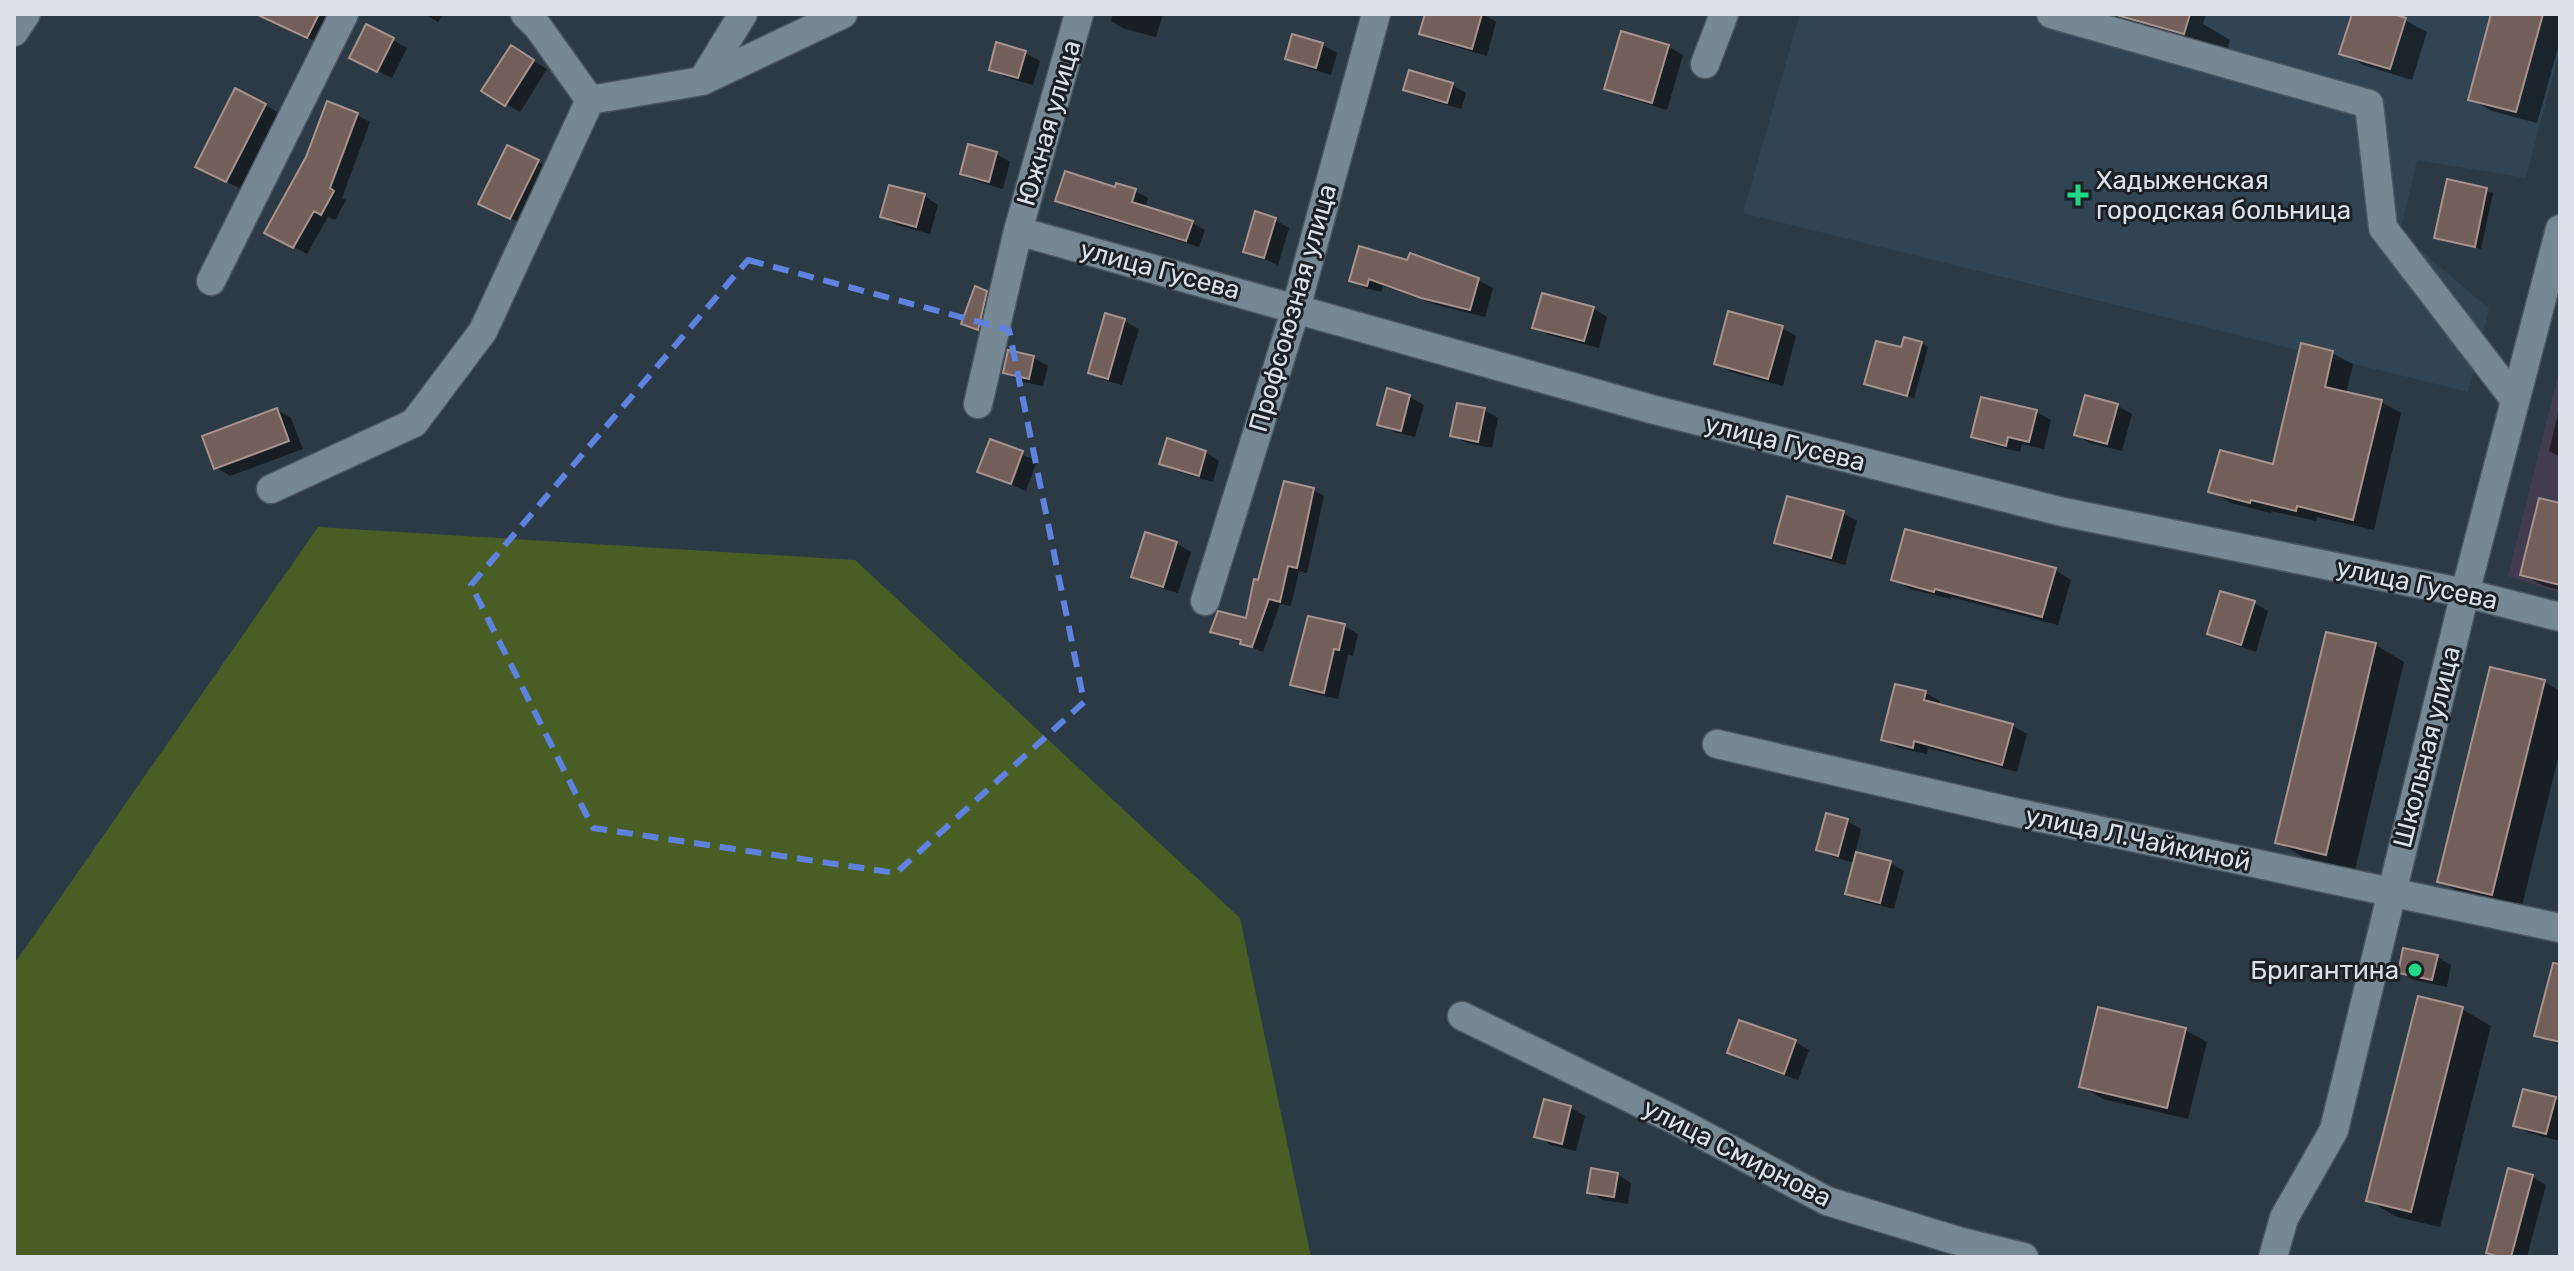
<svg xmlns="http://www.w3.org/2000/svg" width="2574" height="1271" viewBox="0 0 2574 1271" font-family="Rubik,sans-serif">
<rect width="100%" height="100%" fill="#2b3a45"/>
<!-- commercial -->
<path fill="#423c4e" d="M2560,367V593L2508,576Z"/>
<!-- built -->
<path fill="#304454" d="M1800,14H2560V48L2526,178L2417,160L2400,233L2489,309L2468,392L1743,213Z"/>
<!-- green -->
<path fill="#495e24" d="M318,527L855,560L1240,918L1311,1257H14V964Z"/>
<!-- shadow -->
<path fill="#0007" d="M273,14H335L321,44L284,26Z
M424,14H444L438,22Z
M1113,14H1163L1156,37L1125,29L1111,21Z
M1427,14H1483L1496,22L1487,56L1436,41L1422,33Z
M2100,14H2206L2203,24L2230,40L2226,56Z
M2354,14H2387L2405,20L2427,32L2412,80L2363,65L2342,53Z
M2493,14H2560V41L2537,123L2492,111L2470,99Z
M1623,34L1669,47L1683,55L1667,110L1621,96L1607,88Z
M1294,37L1323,45L1337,53L1331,75L1302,66L1287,58Z
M393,40L407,48L392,78L365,65Z
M512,48L547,69L520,112L484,91Z
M1025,53L1040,61L1033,85L1005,77L991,69Z
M1452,85L1466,93L1461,109L1419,97L1405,89Z
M265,105L279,113L241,189L212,174Z
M357,115L370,122L342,198L346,200L335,220L328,217L307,254L267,232Z
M996,154L1010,162L1003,189L976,181L962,173Z
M538,162L552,170L525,225L495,211Z
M2449,182L2493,193L2481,249L2437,237Z
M1116,190L1135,191L1148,198L1145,208L1192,223L1205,230L1199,247L1070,208L1058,200Z
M924,196L938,205L930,234L897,225L883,217Z
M1275,220L1289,228L1278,265L1245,251Z
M1411,256L1478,280L1493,288L1485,317L1437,305L1383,286L1381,292L1365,288L1351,280L1409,262Z
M986,292L1000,301L992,336L963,323Z
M1593,308L1607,317L1599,348L1549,335L1535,327Z
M1124,321L1139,329L1122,385L1104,380L1090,372Z
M1782,328L1796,336L1783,386L1731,372L1716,363Z
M1922,343L1928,347L1914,398L1866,384Z
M1009,353L1034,358L1048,366L1043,386L1019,381L1005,372Z
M2332,353L2353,364L2346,394L2381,402L2401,413L2374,530L2317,517L2316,521L2271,511V513L2231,503L2211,491L2274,467Z
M1388,391L1410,397L1424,405L1415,437L1394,432L1380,424Z
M2086,398L2118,406L2132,414L2122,451L2090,443L2076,435Z
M2560,405V457L2549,451Z
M277,410L291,418L303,449L230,476L216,467Z
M1484,410L1498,418L1492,448L1467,443L1452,435Z
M2036,412L2051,420L2044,449L2022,444L2020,452L1987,444L1973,436Z
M991,442L1037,461L1026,491L980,471Z
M1205,452L1219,461L1213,482L1176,471L1162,463Z
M1313,490L1324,496L1307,573L1299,571L1291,606L1280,604L1263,652L1213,631L1247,621L1260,583Z
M2560,505V590L2544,586L2522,574Z
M1843,513L1857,521L1845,565L1791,550L1777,542Z
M1176,543L1191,552L1178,593L1147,584L1133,576Z
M2055,570L2071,580L2058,625L1951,597V599L1910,589L1893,579Z
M2254,603L2268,611L2256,652L2223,641L2209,633Z
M1344,626L1358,634L1353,656L1348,655L1338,699L1307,692L1293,684Z
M2327,634L2376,645L2404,662L2355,870L2306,859L2278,842Z
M2544,682L2560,691V750L2521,910L2468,897L2439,881Z
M1925,693L1940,701L1938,706L2013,726L2027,734L2017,772L1928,748L1927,754L1898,748L1884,739Z
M1847,821L1861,829L1855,854L1890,863L1904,871L1894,909L1862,901L1848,893L1855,863L1833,857L1819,849Z
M2437,957L2451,965L2447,987L2414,980L2400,972Z
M2560,968V1045L2537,1035Z
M2462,1009L2491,1026L2440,1227L2397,1217L2368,1200Z
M2185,1030L2207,1042L2188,1119L2103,1099L2081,1086Z
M1795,1042L1809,1050L1798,1080L1743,1061L1729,1053Z
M2555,1099L2560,1102V1141L2529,1133L2515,1125Z
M1545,1101L1571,1108L1585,1116L1576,1151L1551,1145L1537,1136Z
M1617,1174L1631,1183L1628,1204L1603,1200L1589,1192Z
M2532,1177L2546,1185L2527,1257H2496L2488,1252Z"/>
<!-- building -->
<path fill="#735f5a" stroke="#a8928d" stroke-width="2" d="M256,14H319L307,38Z
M1425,14H1482L1472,49L1419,34Z
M2113,14H2190L2184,34Z
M2352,14H2394L2406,18L2390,69L2339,54Z
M2491,14H2543L2516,112L2468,100Z
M366,24L394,38L377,72L349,58Z
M1621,31L1669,45L1652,103L1604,89Z
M1292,34L1323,43L1316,68L1285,59Z
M996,42L1026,51L1018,78L989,70Z
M511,45L534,60L505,106L481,91Z
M1409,70L1453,83L1447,103L1403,90Z
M235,88L266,104L226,182L195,167Z
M327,101L358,113L330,188L334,191L321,215L314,211L293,248L264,233L306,157Z
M968,144L997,152L989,182L960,174Z
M507,145L539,160L510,219L478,204Z
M1065,171L1115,187L1116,183L1136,189L1132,202L1193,221L1186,241L1055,201Z
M2447,179L2487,188L2475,247L2434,238Z
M889,185L925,194L916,227L880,217Z
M1255,211L1276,218L1264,258L1243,252Z
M1359,246L1407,260L1410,253L1479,278L1470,310L1421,298L1369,279L1367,286L1349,281Z
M975,286L987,291L978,330L961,324Z
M1542,293L1594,307L1584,341L1532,328Z
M1728,311L1783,326L1768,379L1714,364Z
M1105,313L1125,319L1108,379L1088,373Z
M1904,337L1922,342L1907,396L1864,384L1876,341L1901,347Z
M2301,343L2333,351L2325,387L2382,400L2353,520L2297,506L2296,511L2251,500L2250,503L2208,492L2220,450L2273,464Z
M1008,350L1034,356L1029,379L1003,373Z
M1387,388L1410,395L1401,431L1377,425Z
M2085,395L2118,404L2107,444L2074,435Z
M1981,397L2037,410L2029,442L2008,437L2006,446L1971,437Z
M1457,403L1485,408L1478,442L1450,436Z
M277,408L289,441L214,469L202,436Z
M1167,438L1206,451L1199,476L1159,464Z
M990,439L1023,451L1011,484L977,472Z
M1284,481L1314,488L1297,568L1288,566L1280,602L1269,599L1252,647L1240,644L1241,640L1210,632L1218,611L1246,618L1254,579L1258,580Z
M1787,496L1844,511L1831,558L1774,543Z
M2539,498L2560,503V585L2520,575Z
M1905,529L2056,568L2042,617L1935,589L1934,592L1891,580Z
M1145,532L1177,542L1163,587L1131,577Z
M2220,591L2255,601L2241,645L2207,634Z
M1308,616L1345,624L1339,650L1334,649L1324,693L1290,685Z
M2326,632L2376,643L2326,855L2275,843Z
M2490,667L2545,680L2492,895L2437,882Z
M1895,684L1926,691L1924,700L2013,724L2002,765L1914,741L1913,748L1881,740Z
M1826,813L1848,819L1838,856L1816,850Z
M1856,852L1891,861L1880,903L1845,894Z
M2403,948L2438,955L2432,980L2398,973Z
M2553,963L2560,964V1042L2534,1036Z
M2418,996L2463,1007L2411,1212L2366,1201Z
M2098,1007L2186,1028L2167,1108L2079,1087Z
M1739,1020L1796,1040L1784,1074L1727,1053Z
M2523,1089L2556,1097L2546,1134L2513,1126Z
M1544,1099L1571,1106L1562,1144L1534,1137Z
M1591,1168L1618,1173L1614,1197L1587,1193Z
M2508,1168L2533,1175L2511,1257H2500L2486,1253Z"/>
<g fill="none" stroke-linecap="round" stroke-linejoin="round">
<!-- minor casing -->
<g stroke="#4a5760" stroke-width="31">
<path id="minor" d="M525,14L538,27L590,100L702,81L843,14
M2051,14L2369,104L2383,228L2515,400
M14,32L26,14
M1705,64L1724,14
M702,81L743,14
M1018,231L1651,409L2063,512L2465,593L2560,617
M211,281L344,14
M978,404L1018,231L1079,14
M271,489L414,423L483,331L590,100
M1205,601L1296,308L1376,14
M1717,744L2004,810L2560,928
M1462,1016L1675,1120L1827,1201L1958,1241L2024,1257
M2273,1257L2284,1218L2334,1130L2465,593L2560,229"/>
</g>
<!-- minor -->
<use href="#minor" stroke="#778895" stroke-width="28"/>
</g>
<!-- marked area -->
<path fill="none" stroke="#5f82de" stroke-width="6" stroke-dasharray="16 10" stroke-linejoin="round" d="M748,260L1009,330L1084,702L896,873L593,828L471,585Z"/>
<!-- markers -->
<g fill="#20d887" stroke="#1a2025" stroke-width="3">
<path d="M2074 183h8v8h8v8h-8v8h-8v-8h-8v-8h8z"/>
<circle cx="2415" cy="970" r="8"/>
</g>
<g text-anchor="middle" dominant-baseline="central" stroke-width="6" stroke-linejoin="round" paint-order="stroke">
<!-- street labels -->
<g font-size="26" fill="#d9e2ea" stroke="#1a2025">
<text transform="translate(1049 123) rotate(-74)">Южная улица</text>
<text transform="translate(1160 270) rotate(15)">улица Гусева</text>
<text transform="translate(1293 308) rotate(-74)">Профсоюзная улица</text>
<text transform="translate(1785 443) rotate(14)">улица Гусева</text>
<text transform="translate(2417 584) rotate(12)">улица Гусева</text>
<text transform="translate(2427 747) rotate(-76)">Школьная улица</text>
<text transform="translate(2138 839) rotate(12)">улица Л.Чайкиной</text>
<text transform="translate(1737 1153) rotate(27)">улица Смирнова</text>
</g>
<!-- poi labels -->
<g font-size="26" fill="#d9e2ea" stroke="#1a2025" text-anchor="start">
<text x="2096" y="180">Хадыженская<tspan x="2096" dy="30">городская больница</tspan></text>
<text x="2399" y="970" text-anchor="end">Бригантина</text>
</g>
</g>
<!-- border -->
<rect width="2574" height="1271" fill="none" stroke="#d9e2ea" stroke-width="32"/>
</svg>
